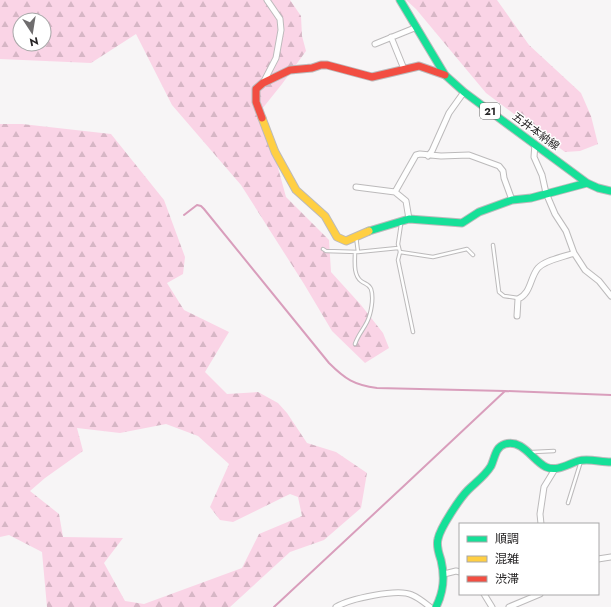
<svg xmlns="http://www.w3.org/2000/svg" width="611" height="607" viewBox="0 0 611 607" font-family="Jost,'Noto Sans JP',sans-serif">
<defs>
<pattern id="forest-firs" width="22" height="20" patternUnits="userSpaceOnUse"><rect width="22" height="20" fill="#fad4e6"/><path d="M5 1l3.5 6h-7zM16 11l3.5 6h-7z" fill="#d6b6c5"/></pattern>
</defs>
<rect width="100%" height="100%" fill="#f7f5f6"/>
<!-- forest -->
<path fill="url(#forest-firs)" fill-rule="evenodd" d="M0,0H290L301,16L302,36L306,51L282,84L262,109L286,197L329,240L331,272L361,305L383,333L389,348L365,363L332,331L304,284L241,185L172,105L136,34L91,63L0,59ZM20,20H44V44H20Z
M406,0H497L529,45L581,93L591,116L598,144L580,151L565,152L486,93L416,9Z
M0,124H22L111,134L164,200L185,257L183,274L167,283L184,310L229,332L205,372L227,394L258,392L278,403L287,413L307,443L336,452L367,473L361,508L324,540L290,552L230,607H47L42,552L9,535L0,537ZM166,424L198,436L229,464L210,507L220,520L233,522L290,494L298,497L302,516L259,534L242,568L144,604L125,601L104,563L123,538L63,537L59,514L30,491L45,478L83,451L77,428L120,433Z"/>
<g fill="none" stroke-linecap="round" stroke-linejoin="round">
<!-- stream -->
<path stroke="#d99ebc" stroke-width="2" d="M184,215L197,205L201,206L204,209L329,363C345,379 354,385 377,388L505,391
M274,607L407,483L505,391L611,395"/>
<!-- lane casing -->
<g stroke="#bcbabb" stroke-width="4.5">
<path id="lane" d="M401,224L398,244L400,252L398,260L413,332
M356,236L358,252
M493,245L499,292L504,296L518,298
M323,249L326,251L358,252L398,248
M400,252L433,257L467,249L473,255
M355,344C358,335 363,330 367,322C371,314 374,298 371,289C369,284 365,284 361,281C353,275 355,261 355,252
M531,453L533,452L554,451
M568,503L581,461"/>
</g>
<!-- street casing -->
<g stroke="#bcbabb" stroke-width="7">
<path id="street" d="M391,37L404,69
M375,44L417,27
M263,83L276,58L281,30L280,19L267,0
M535,144L534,157L542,175L546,193L555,214L566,231L574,253L585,270L599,281L611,296
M428,156L432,151L449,113L464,92
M356,187L395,192L406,201L409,219
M395,192L416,155L420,154L441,156L469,155L499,166L503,171L504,178L512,200
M517,316L518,299C531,294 530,277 538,268C545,260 564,257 574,253
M541,524L540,514L544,487L555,469
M598,559L611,557
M444,574L456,571L460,572
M484,594L492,607
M336,607C349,599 398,588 412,595C419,598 425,603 430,607
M509,607L540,594"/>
</g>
<!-- fast casing -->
<g stroke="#bcbabb" stroke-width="9">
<path id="fast" d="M400,0L445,75L464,92L587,183L598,188L611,191
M369,231L409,219L462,223L479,212L512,200L531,198L587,183
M436,607C444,591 445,577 441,560C439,554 436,546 438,539C440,528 460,498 468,490C476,482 485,476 491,466C495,458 495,447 505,444C523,439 532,460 546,467C557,472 568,464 578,461C588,458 600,462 611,462"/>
</g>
<!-- slow casing -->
<g stroke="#bcbabb" stroke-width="9">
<path id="slow" d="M262,118L275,152L296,190L325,216L337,237L346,241L369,231"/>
</g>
<!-- jam casing -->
<g stroke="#bcbabb" stroke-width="9">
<path id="jam" d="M262,118L256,102V89L263,83L290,70L312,68L321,65H327L372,77L419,66L445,75"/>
</g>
<!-- lane -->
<use href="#lane" stroke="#fefefe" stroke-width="2.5"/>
<!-- street -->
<use href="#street" stroke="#fefefe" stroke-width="5"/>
<!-- fast -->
<use href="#fast" stroke="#16e098" stroke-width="7"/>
<!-- slow -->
<use href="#slow" stroke="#ffcf43" stroke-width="7"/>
<!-- jam -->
<use href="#jam" stroke="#f24e42" stroke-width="7"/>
</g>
<g text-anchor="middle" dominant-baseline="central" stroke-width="3" stroke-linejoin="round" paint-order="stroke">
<!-- shield labels -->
<rect fill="#fff" stroke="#676666" stroke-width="1" x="480" y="103" width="20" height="16" rx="3"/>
<g font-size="10" font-weight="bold" fill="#262425">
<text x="490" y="111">21</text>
</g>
<!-- street labels -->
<g font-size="11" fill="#262425" stroke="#fff">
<text transform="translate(536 131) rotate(36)">五井本納線</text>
</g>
</g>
<!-- legend -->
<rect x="459" y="523" width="140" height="72" fill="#ffffff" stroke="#a8a7a8"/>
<rect x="467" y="536" width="20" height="6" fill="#16e098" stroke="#a8a7a8"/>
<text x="495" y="543" font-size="12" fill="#262425">順調</text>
<rect x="467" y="556" width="20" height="6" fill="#ffcf43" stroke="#a8a7a8"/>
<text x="495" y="563" font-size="12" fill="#262425">混雑</text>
<rect x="467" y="576" width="20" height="6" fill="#f24e42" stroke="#a8a7a8"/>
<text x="495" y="583" font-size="12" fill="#262425">渋滞</text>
<!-- north arrow -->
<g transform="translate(32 32) rotate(168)"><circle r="19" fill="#ffffff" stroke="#a8a7a8"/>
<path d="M0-3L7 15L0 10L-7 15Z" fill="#6f6d6e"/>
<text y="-6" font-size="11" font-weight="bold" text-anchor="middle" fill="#262425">N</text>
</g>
</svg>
